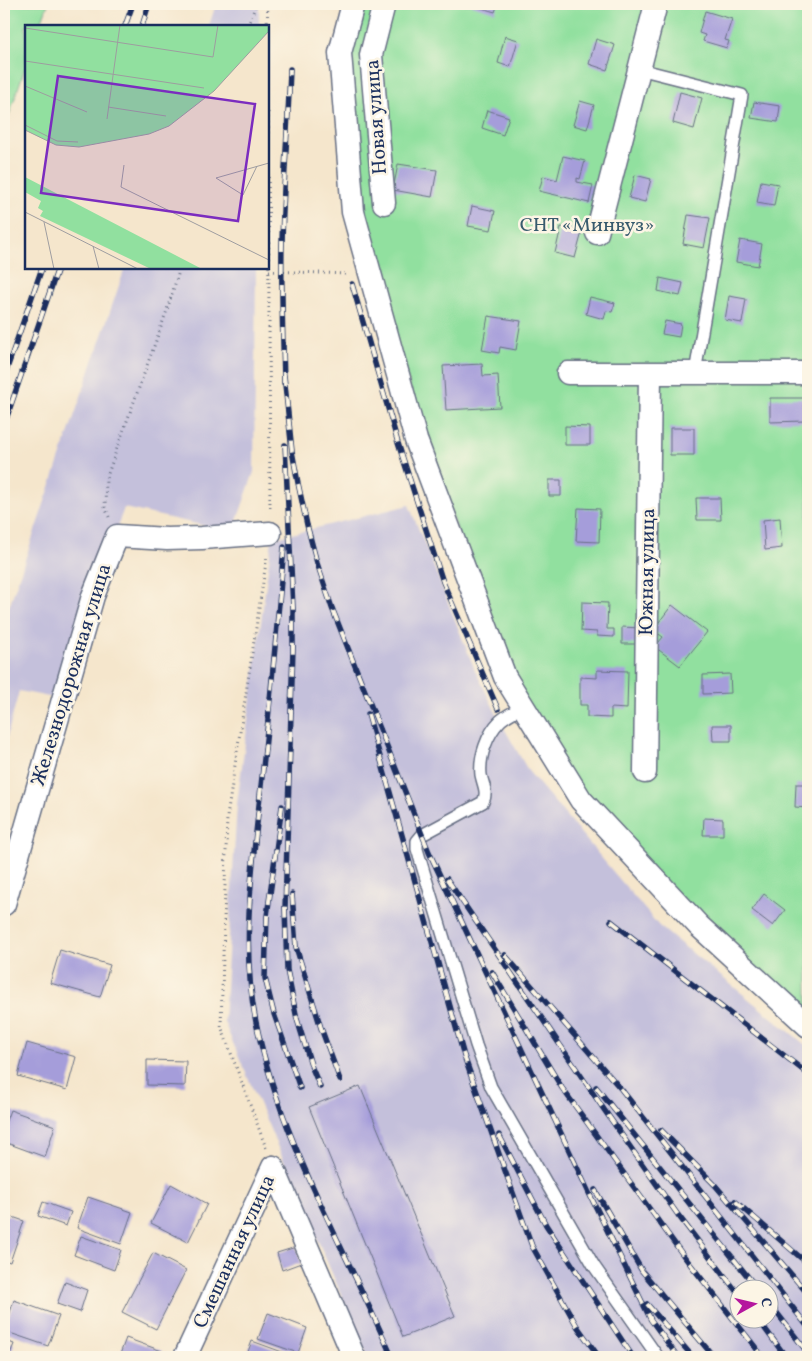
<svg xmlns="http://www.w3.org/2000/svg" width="812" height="1361" viewBox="0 0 812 1361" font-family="Vollkorn,serif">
<rect width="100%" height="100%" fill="#fcf5e5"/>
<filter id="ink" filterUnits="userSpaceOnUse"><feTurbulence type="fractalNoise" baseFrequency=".02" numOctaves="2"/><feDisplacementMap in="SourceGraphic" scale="10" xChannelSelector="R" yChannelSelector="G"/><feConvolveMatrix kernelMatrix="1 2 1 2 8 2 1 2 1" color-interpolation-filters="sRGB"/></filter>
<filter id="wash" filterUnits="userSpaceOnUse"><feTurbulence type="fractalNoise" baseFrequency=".0096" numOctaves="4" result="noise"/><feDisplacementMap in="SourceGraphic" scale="20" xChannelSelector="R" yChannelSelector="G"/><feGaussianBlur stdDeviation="1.12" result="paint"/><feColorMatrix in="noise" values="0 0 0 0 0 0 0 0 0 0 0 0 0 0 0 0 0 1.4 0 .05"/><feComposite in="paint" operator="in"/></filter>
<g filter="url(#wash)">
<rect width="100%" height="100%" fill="#f5e6cc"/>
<!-- industrial -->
<path fill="#c4c0db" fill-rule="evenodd" d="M216,4H259V26H209Z
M125,268H256L254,472L233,532L124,508L54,698L19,691L4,748V621Z
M409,505L475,670L500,721L529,772L659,926L808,1047V1357H368L224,1022L237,804L272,539ZM740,1288H770V1318H740Z"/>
<!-- green -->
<path fill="#91e09f" stroke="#56887e" d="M4,4H48L40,26H26V65L4,130Z
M353,4H808V1026L581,800L505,677L353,212L340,53Z"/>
<g id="blocks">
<!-- building -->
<path fill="#a59dda" d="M468,4H498L495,12Z
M705,11L732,19L725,40L729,41L727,48L703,41L705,35L699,33Z
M505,36L518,40L510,67L498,63Z
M596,39L615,45L607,70L589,64Z
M680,92L702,98L694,129L673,123Z
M580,101L594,105L587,129L573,125Z
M754,102L780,106L778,122L751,118Z
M487,110L509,117L503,135L482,128Z
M563,156L585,161L580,179L577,178V182L593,185L589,203L539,191L543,176L557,180Z
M398,164L437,170L432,197L393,190Z
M635,175L651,179L645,202L629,198Z
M761,181L778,184L774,206L757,203Z
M472,206L495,211L491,230L468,226Z
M688,215L710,218L704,248L683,244Z
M561,227L582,232L575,258L555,253Z
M740,240L762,244L758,266L736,262Z
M660,278L683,283L680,296L658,291Z
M729,296L746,299L742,323L725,320Z
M590,297L615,303L612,312L606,311L604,319L586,314Z
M488,316L521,321L516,350L500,347L499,353L482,350Z
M665,321L681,324L679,337L662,334Z
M482,364L483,376L498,375L500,407L446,410L443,366Z
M770,398H804L805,421L770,422Z
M565,426L590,427V445H565Z
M670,428H694V455H670Z
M549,480H561V496H549Z
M696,498H720L721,520H697Z
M578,508L600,509L599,542L576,541Z
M780,518L782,548L765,550L763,520Z
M582,602L608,603L607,629H614V637L597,636V632L581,631Z
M672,605L707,632L680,666L655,647L663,637L653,630Z
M622,627L641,628V644H622Z
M597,670L628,671L627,709L611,708V718L587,717V705H580V677L597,678Z
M730,674L731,693L703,694V675Z
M712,725H731V741H713Z
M796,784H808V808L795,807Z
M704,818L723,819V835H703Z
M764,894L785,910L773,926L752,910Z
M60,950L110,965L100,997L50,983Z
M27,1043L76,1057L67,1090L18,1076Z
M147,1060L186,1061L185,1086L147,1085Z
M360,1086L455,1316L403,1337L309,1107Z
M10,1110L55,1126L45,1157L4,1142V1126Z
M171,1184L207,1204L188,1242L151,1223Z
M88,1197L132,1212L121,1244L77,1228Z
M43,1202L71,1212L66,1226L38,1216Z
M4,1214L24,1221L10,1262L4,1260Z
M81,1236L121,1250L114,1270L74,1255Z
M296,1247L301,1263L282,1270L277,1253Z
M153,1253L186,1270L156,1329L122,1312Z
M65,1282L87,1290L80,1312L57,1304Z
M14,1300L59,1316L48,1346L4,1331Z
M268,1313L307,1328L298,1353L258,1339Z
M126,1338L162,1351L160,1357H119Z
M4,1340L14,1344L9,1357H4Z
M252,1341L296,1357H246Z"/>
</g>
</g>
<g filter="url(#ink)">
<use href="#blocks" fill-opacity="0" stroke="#676f84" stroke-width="1"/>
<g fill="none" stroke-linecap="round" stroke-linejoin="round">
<!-- service casing -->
<g stroke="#676f84" stroke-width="14">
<path id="service" d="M639,69L742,95L695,373
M523,706C516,711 506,715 500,721C487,734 479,757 481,775C483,785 488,792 483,802L422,835L417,841V849L476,1045L491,1087L594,1266L658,1357"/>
</g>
<!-- minor casing -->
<g stroke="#676f84" stroke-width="25">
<path id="minor" d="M353,4L340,53L353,212L416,440L505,677L581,800L699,926L808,1026
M384,203L371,55L384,4
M597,233L656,4
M568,373H808
M645,772L650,373
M4,904L93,596L117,536L167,539L202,538L270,533
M273,1167L354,1357
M185,1357L273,1167"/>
</g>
<!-- path -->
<path stroke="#676f84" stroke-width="3" stroke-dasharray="1 4" stroke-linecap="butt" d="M248,26L256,4
M267,26L268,4
M268,112L270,512
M269,271L347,274
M109,517L105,507L106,479L166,313L180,268
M266,1148L221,1026L227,817L267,556"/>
<!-- service -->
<use href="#service" stroke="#fff" stroke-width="11"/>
<!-- minor -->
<use href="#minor" stroke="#fff" stroke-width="22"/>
<!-- rail casing -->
<g stroke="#1b2f5e" stroke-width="5.5">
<path id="rail" d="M125,26L133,4
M142,26L149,4
M352,284L398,443L443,582L498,709
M284,375L292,451L298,483L307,525L317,563L332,608L429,852L590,1195L651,1320L678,1357
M4,377L42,268
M284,383C283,337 281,291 282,245C283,186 288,128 290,69
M4,425L58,268
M285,445L293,608V648L285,908L287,970L297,1019L312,1068L320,1087
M284,547C277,627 270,707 261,786C253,865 240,944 256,1022C280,1140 345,1248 392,1357
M368,714L464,1056L532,1246L577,1326L599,1357
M282,806L267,916L265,978L274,1014L300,1088
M447,879L605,1111L678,1215L740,1296
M292,894L296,947L321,1028L340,1080
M611,921L808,1074
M505,955L621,1089L808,1327
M492,972L562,1088L683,1255L763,1357
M596,1087L757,1288
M661,1130L715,1185L808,1294
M499,1135L546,1225L633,1357
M595,1190L642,1271L714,1357
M735,1201L808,1264
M647,1304L693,1357
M770,1304L808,1353
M757,1318L786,1357"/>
</g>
<!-- rail -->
<use href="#rail" stroke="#fcf5e5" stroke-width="4" stroke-dasharray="11" stroke-linecap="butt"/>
</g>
</g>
<g text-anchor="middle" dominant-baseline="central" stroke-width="5" stroke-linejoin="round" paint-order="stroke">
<!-- street labels -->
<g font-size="20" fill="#1b2f5e" stroke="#fcf5e5">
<text transform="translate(377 117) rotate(-94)">Новая улица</text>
<text transform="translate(648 572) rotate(-89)">Южная улица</text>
<text transform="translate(72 675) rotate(-73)">Железнодорожная улица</text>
<text transform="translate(235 1252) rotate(-65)">Смешанная улица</text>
</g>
<!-- park labels -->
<g font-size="20" fill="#385b6e" stroke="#fcf5e5">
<text x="587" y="226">СНТ «Минвуз»</text>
</g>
</g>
<!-- overview -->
<g transform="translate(25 25)">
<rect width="244" height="244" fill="#f5e6cc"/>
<path d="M0,0H244V6L189,66L144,101L124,109L54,122L31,120L0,105ZM0,152L177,244H126L15,191L18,186L13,183L16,176L0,167Z" fill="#91e09f"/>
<path fill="none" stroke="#9e9da0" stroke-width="1" d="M0,3L188,32L193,0M0,36L179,63M0,61L62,87M83,82L141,91M82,94L95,0M0,100L32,116L53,117M0,105L31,120L54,122L124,109L144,101L189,66L244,6M99,140L96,162L244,235M191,153L218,170L232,141M191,153L244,138M0,187L113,244M19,197L29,244M68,221L74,244"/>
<path fill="#7b2cbf" fill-opacity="0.15" stroke="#7b2cbf" stroke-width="2.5" d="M33,51L230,79L213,196L16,168Z"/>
<rect width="244" height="244" fill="none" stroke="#1b2f5e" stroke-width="2.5"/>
</g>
<!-- margin -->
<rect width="812" height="1361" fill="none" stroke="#fcf5e5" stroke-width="20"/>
<!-- north arrow -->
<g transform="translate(754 1304) rotate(82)"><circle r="24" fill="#fcf5e5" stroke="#a2a6af"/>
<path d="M0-4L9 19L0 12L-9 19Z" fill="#b5179e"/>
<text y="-8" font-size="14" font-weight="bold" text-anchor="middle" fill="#1b2f5e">С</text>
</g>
</svg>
